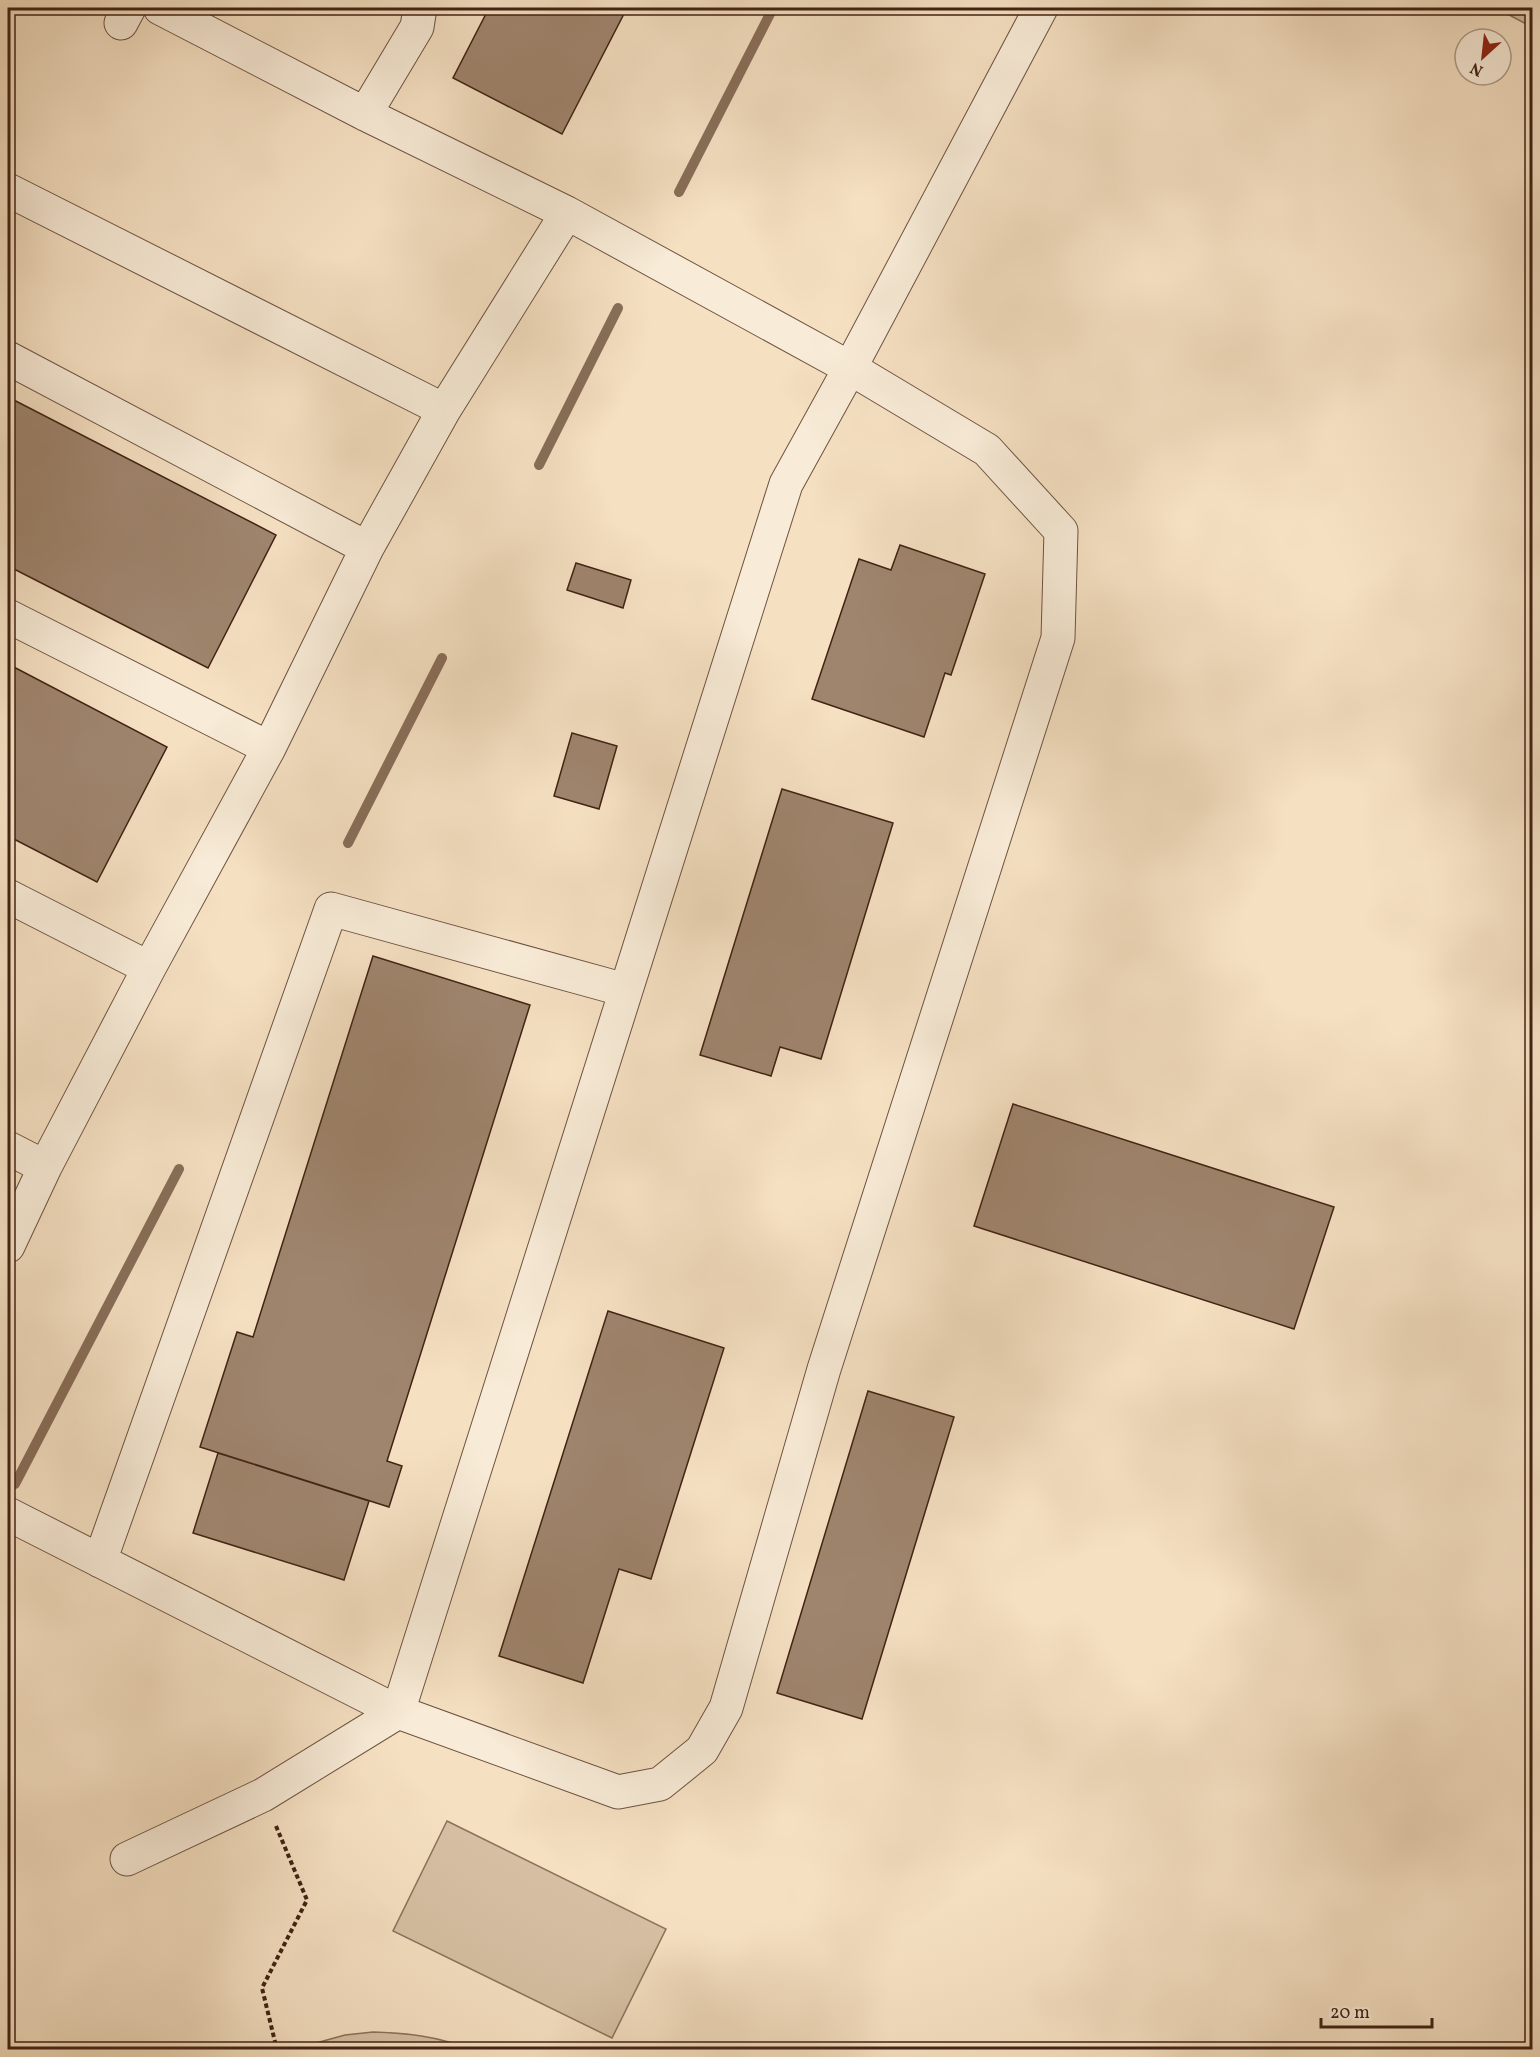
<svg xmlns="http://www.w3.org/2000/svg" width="1540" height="2057" viewBox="0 0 1540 2057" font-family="Vollkorn,serif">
<rect width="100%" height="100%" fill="#f5e0c2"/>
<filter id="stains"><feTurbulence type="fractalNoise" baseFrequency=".00333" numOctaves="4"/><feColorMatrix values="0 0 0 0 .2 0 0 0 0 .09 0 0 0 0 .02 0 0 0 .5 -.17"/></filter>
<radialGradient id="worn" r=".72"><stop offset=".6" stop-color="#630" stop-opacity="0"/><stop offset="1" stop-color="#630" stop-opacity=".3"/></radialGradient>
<!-- green -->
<path fill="#d6c0a4" stroke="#8c725c" stroke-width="1.5" d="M1496,8H1532V27Z
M447,1821L666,1929L612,2038L393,1931Z
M373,2032C405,2033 438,2036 468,2049H294L345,2035Z"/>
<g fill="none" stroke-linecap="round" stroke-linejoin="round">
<!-- stream -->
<path stroke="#886e59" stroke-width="10" d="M679,192L773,8
M539,465L618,308
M348,843L442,658
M15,1484L179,1169"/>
</g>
<!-- building -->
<path fill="#9f856e" stroke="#412314" stroke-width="1.5" d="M489,8H627L562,134L453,78Z
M8,397L276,535L208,668L8,566Z
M900,545L985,574L951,675L945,673L924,737L812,699L859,559L891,570Z
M576,563L631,580L623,608L567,590Z
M8,664L167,747L97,882L8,836Z
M572,733L617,746L599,809L554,796Z
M782,789L893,823L821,1059L780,1047L771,1076L700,1055Z
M373,956L530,1005L387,1461L402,1466L389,1507L200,1447L237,1332L253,1337Z
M1013,1104L1334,1207L1294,1329L974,1226Z
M608,1311L724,1348L651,1579L619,1569L583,1683L499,1656Z
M868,1391L954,1417L862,1719L777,1693Z
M218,1453L369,1501L344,1580L193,1533Z"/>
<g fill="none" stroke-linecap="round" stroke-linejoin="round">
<!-- minor casing -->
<g stroke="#6e5240" stroke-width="35">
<path id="minor" d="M121,23L129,8
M365,114L417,27L420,8
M8,190L444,410
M8,358L367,548
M8,616L269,748
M8,896L149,968
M8,1148L45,1167
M8,1246L45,1167L149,968L269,748L367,548L444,410L567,213
M8,1514L398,1712L618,1792L660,1784L702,1750L726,1708L824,1369L1058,638L1061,531L987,450L850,368L567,213L365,114L160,8
M100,1561L331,909L625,990
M127,1859L263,1795L398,1712L786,484L850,368L1041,8"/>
</g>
<!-- path -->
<path stroke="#412314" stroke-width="4" stroke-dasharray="4.5 3" stroke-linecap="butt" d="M276,1826L307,1900L262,1988L277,2050"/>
<!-- minor -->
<use href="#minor" stroke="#f8ebd7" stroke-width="33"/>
</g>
<!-- margin -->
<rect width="1540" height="2057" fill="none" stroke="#f5e0c2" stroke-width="30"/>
<rect x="9" y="9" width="1522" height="2039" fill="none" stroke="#412314" stroke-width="3"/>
<rect x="15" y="15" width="1510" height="2027" fill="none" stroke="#412314" stroke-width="1.5"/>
<!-- north arrow -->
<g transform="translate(1483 57) rotate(207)"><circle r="28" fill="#f8ebd7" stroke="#af9b89" stroke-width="1.5"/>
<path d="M0-4.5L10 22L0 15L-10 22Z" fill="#8f2418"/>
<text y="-9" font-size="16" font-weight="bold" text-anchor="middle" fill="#412314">N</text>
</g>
<!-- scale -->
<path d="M1321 2018v9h111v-9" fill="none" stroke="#412314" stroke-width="3"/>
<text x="1330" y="2018" font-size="18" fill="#412314" stroke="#f8ebd7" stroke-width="4.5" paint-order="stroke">20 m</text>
<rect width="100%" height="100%" filter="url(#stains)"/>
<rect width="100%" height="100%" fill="url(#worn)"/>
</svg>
